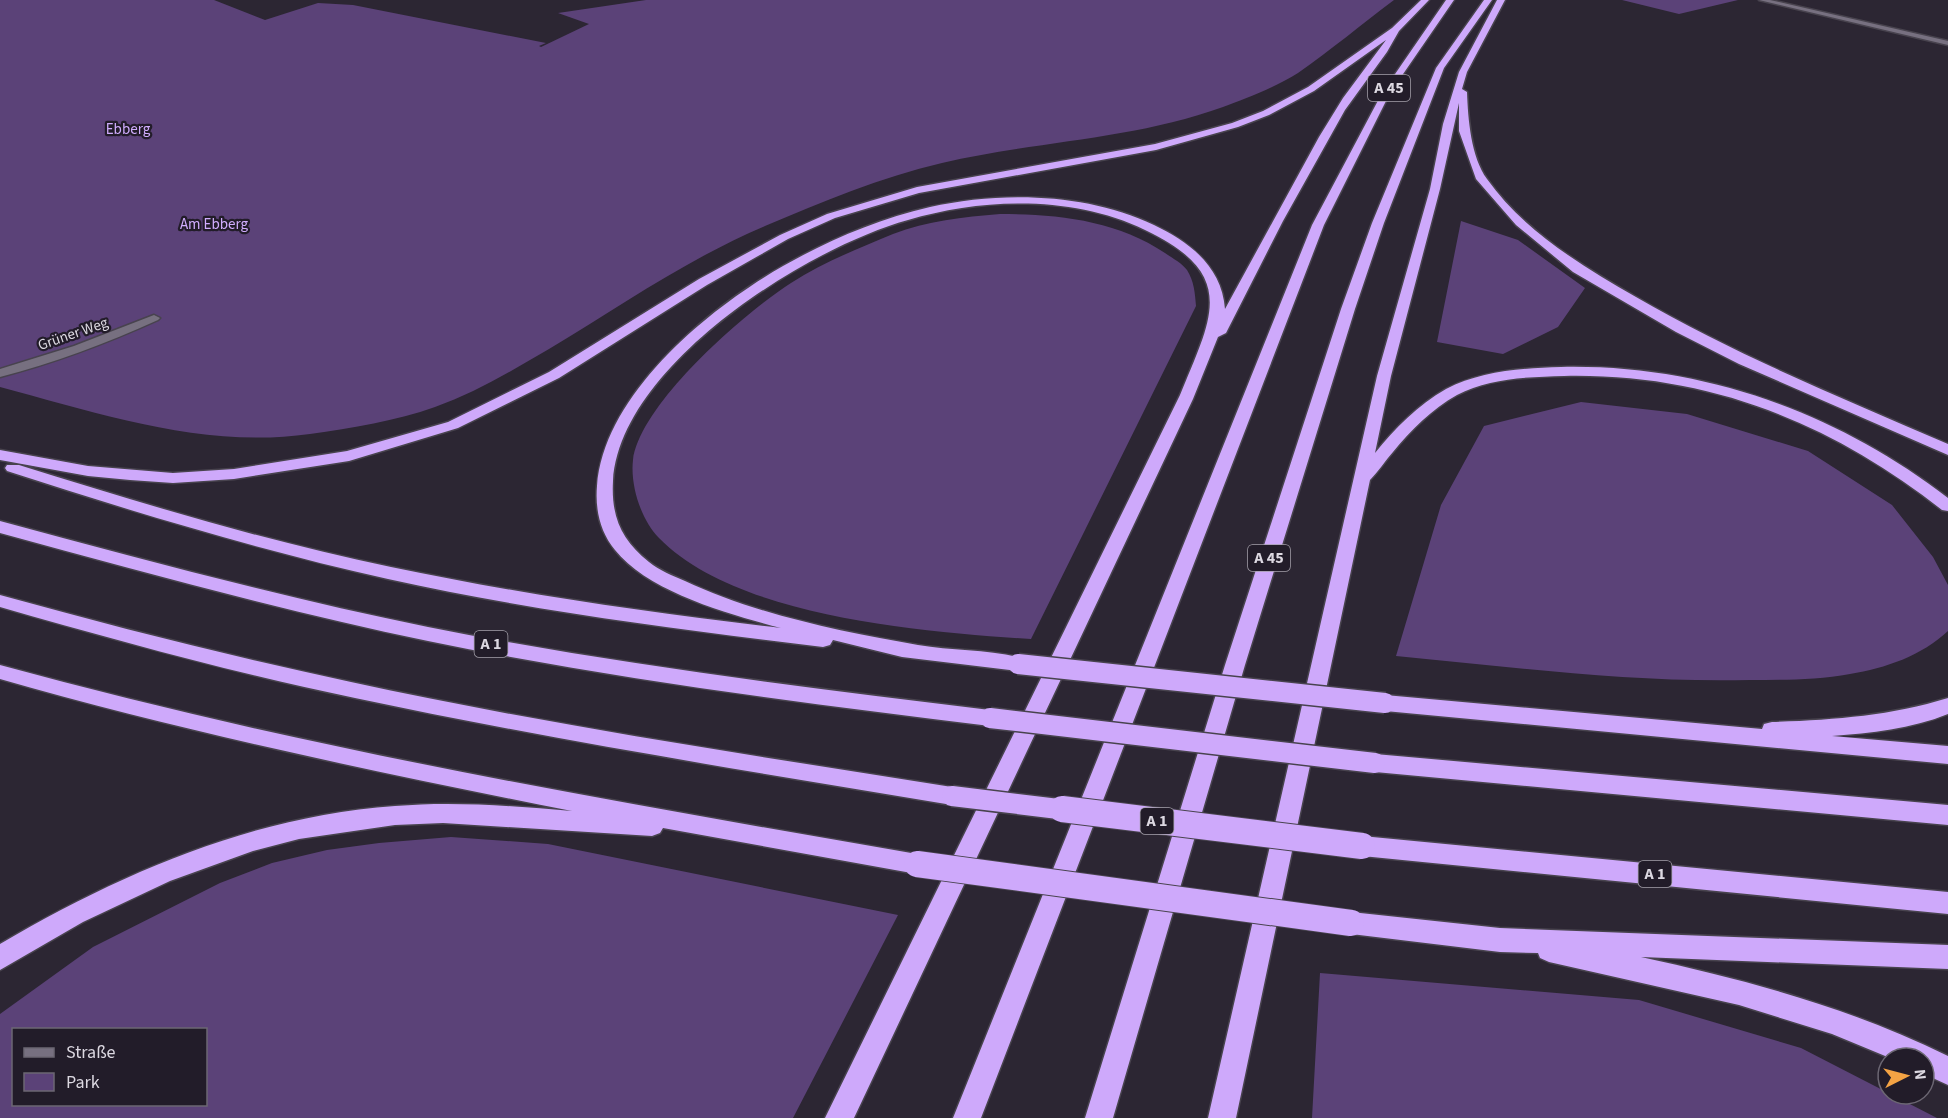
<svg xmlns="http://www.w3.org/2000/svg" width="1948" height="1118" viewBox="0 0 1948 1118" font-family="'Source Sans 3',sans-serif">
<rect width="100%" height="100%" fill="#2c2633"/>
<!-- green -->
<path fill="#5b4278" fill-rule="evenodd" d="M0,0H214L265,20L318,3L353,5L546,43L539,46L541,47L589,24L558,13L646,0H1394C1362,24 1331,50 1298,73C1278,86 1245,99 1223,107C1132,140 1035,141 942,163C881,177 822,202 765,226C689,258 619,307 549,349C513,370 475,393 435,407C396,421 352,428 310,434C204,449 101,414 0,387Z
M1622,0H1738L1679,14Z
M1000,214C1057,214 1116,220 1165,253C1172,258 1182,263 1187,270C1194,281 1195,293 1196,306L1031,639C925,632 737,618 659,538C641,520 630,485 633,460C640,404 744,313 791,283C822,263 859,248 893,234C927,221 963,217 1000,214Z
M1461,221L1518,240L1585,288L1558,327L1503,354L1437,342Z
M1581,402L1687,414L1808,451L1892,505L1933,557L1948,585V631C1921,656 1886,668 1850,674C1817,680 1782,680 1750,680C1632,683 1513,667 1396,656L1441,505L1484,426Z
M451,837L548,844L898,915L793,1118H0V1014L93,947L220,883L272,863L327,850L379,843ZM14,1030H206V1104H14Z
M1320,973L1639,1000L1801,1048L1937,1118H1312Z"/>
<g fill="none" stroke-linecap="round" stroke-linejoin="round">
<!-- street casing -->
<g stroke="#48434e" stroke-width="3">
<path id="street" d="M1759,0H1770L1948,41V45Z
M154,315L160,318L158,320C107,343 54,363 0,377V369L74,346Z"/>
</g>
<!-- highway casing -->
<g stroke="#48434e" stroke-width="3">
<path id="highway" d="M1421,0H1429L1399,31L1387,52L1345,110L1283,221L1226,333L1218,337L1193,399L854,1118H825L1180,395C1211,318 1240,275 1145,230C1073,195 983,198 908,220C807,248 620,365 613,481C611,516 621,540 649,562C659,570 673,576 685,581C755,614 842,632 918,645C953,651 991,649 1025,659L1028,664L1025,669L1018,671L902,657L833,640L830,645L823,647C677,629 531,611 388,579C259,550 133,512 7,471L5,468L7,465H19C141,503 265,541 391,567C520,594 650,613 781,628C731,615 648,592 615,550C600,532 595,509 597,486C604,394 708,309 783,266C829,240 878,219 930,207C1002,191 1087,193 1154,225C1190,242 1222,267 1225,309L1319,137L1343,98L1386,40L1314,91L1269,115L1238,127L1156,150L919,193L835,218L788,239L707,285L559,378L458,428L349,461L234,479L173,483L130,480L88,476L0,460V450L88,466L173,473L234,469L347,451L448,422L549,372L699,279L780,235L827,214L917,187L1155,144L1232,123L1263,111L1308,87L1392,28Z
M1446,0H1454L1390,93L1324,225L981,1118H953L1312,225L1382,93Z
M1484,0H1492L1444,68L1384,223L1355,309L1245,665L1113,1118H1085L1225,665L1341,309L1372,223L1436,68Z
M1497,0H1505L1467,72L1462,89L1467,92C1468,119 1471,157 1487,179C1524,231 1582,266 1636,297C1736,355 1842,398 1948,444V455L1739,364L1676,332L1573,272L1516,225L1476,179L1459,131V103L1440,189L1391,376L1375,453C1395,428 1418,405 1446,389C1480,371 1522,368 1561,367C1702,364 1836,412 1948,498V511L1942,510C1830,422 1707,373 1564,376C1528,377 1489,378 1457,395C1432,409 1411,430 1393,452C1385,461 1378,472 1370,480L1236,1118H1208L1377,376L1430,189L1443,124L1459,72Z
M0,521C142,559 284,598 428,627C614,664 802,687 990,710L997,712L1001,718L997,724L990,726C802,703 614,679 428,641C284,611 142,572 0,533Z
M0,595C116,627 233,657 351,682C549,725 751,755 952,787L960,789L963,796L960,803L952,805C753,772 553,740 355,698C235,673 118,641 0,607Z
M0,665C301,748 610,801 917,854L925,857L929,864L925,871L917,874L663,828L660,833L652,836L443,823L395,825L299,839L253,851L170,881L83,922L0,970V944C121,873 253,816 395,806C455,801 513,806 572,811C380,773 188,733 0,679Z
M1385,695L1762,729L1764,724L1772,722C1832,720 1890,716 1948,698V714C1911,729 1871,733 1832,736L1948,746V764L1385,711L1378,709L1375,703L1378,697Z
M1375,754L1948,805V825L1375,772L1367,769L1364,763L1367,757Z
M1362,836L1948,892V914L1362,856L1354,853L1350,846L1354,839Z
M1351,912L1500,928L1948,945V969L1641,957C1747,980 1851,1008 1948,1056V1085L1924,1074V1058H1890L1832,1034L1739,1005L1549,962L1540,958L1538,953L1500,952L1351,934L1342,931L1338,923L1342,915Z"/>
</g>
<!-- street -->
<use href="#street" fill="#777080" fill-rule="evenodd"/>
<!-- highway -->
<use href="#highway" fill="#cea9fb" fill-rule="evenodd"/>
<!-- highway-bridge-far1 casing -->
<g stroke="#48434e" stroke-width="23" stroke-linecap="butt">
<path id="highway-bridge-far1" d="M1018,664L1385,703
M990,718L1375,763
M952,796L1075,811"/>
</g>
<!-- highway-bridge casing -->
<g stroke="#48434e" stroke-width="28" stroke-linecap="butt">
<path id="highway-bridge" d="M1062,809L1362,846
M917,864L1351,923"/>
</g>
<!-- highway-bridge-far1 -->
<use href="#highway-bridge-far1" stroke="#cea9fb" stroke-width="20"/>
<!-- highway-bridge -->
<use href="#highway-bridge" stroke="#cea9fb" stroke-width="26"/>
</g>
<g text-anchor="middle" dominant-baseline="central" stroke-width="4.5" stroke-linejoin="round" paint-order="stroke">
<!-- far-park labels -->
<g font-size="15" fill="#d1adfe" stroke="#221c29">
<text x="128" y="129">Ebberg</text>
<text x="214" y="224">Am Ebberg</text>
</g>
<!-- far-street labels -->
<g font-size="15" fill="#dcd8e1" stroke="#221c29">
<text transform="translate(73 334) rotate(-19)">Grüner Weg</text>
</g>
<!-- shield labels -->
<g fill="#221c29" stroke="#a4a0aa" stroke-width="1.5">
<rect x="1368" y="75" width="42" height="26" rx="4.5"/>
<rect x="1248" y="545" width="42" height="26" rx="4.5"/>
<rect x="474.5" y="631" width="33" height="26" rx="4.5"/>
<rect x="1140.5" y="808" width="33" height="26" rx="4.5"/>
<rect x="1638.5" y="861" width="33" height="26" rx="4.5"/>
</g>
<g font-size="16" font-weight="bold" fill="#dcd8e1">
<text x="1389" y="88">A 45</text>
<text x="1269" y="558">A 45</text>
<text x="491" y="644">A 1</text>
<text x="1157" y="821">A 1</text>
<text x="1655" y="874">A 1</text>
</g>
</g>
<!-- legend -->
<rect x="12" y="1028" width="195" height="78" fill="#221c29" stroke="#6c6773" stroke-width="1.5"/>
<rect x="24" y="1048" width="30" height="9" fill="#777080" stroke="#6c6773" stroke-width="1.5"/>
<text x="66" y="1058" font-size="18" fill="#dcd8e1">Straße</text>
<rect x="24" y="1073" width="30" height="18" fill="#5b4278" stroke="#6c6773" stroke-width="1.5"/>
<text x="66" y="1088" font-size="18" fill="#dcd8e1">Park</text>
<!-- north arrow -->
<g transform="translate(1906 1076) rotate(84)"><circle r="28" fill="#221c29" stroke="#6c6773" stroke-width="1.5"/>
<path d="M0-4.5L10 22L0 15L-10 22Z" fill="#f4a344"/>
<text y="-9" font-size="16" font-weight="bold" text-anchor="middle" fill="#dcd8e1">N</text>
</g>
</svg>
